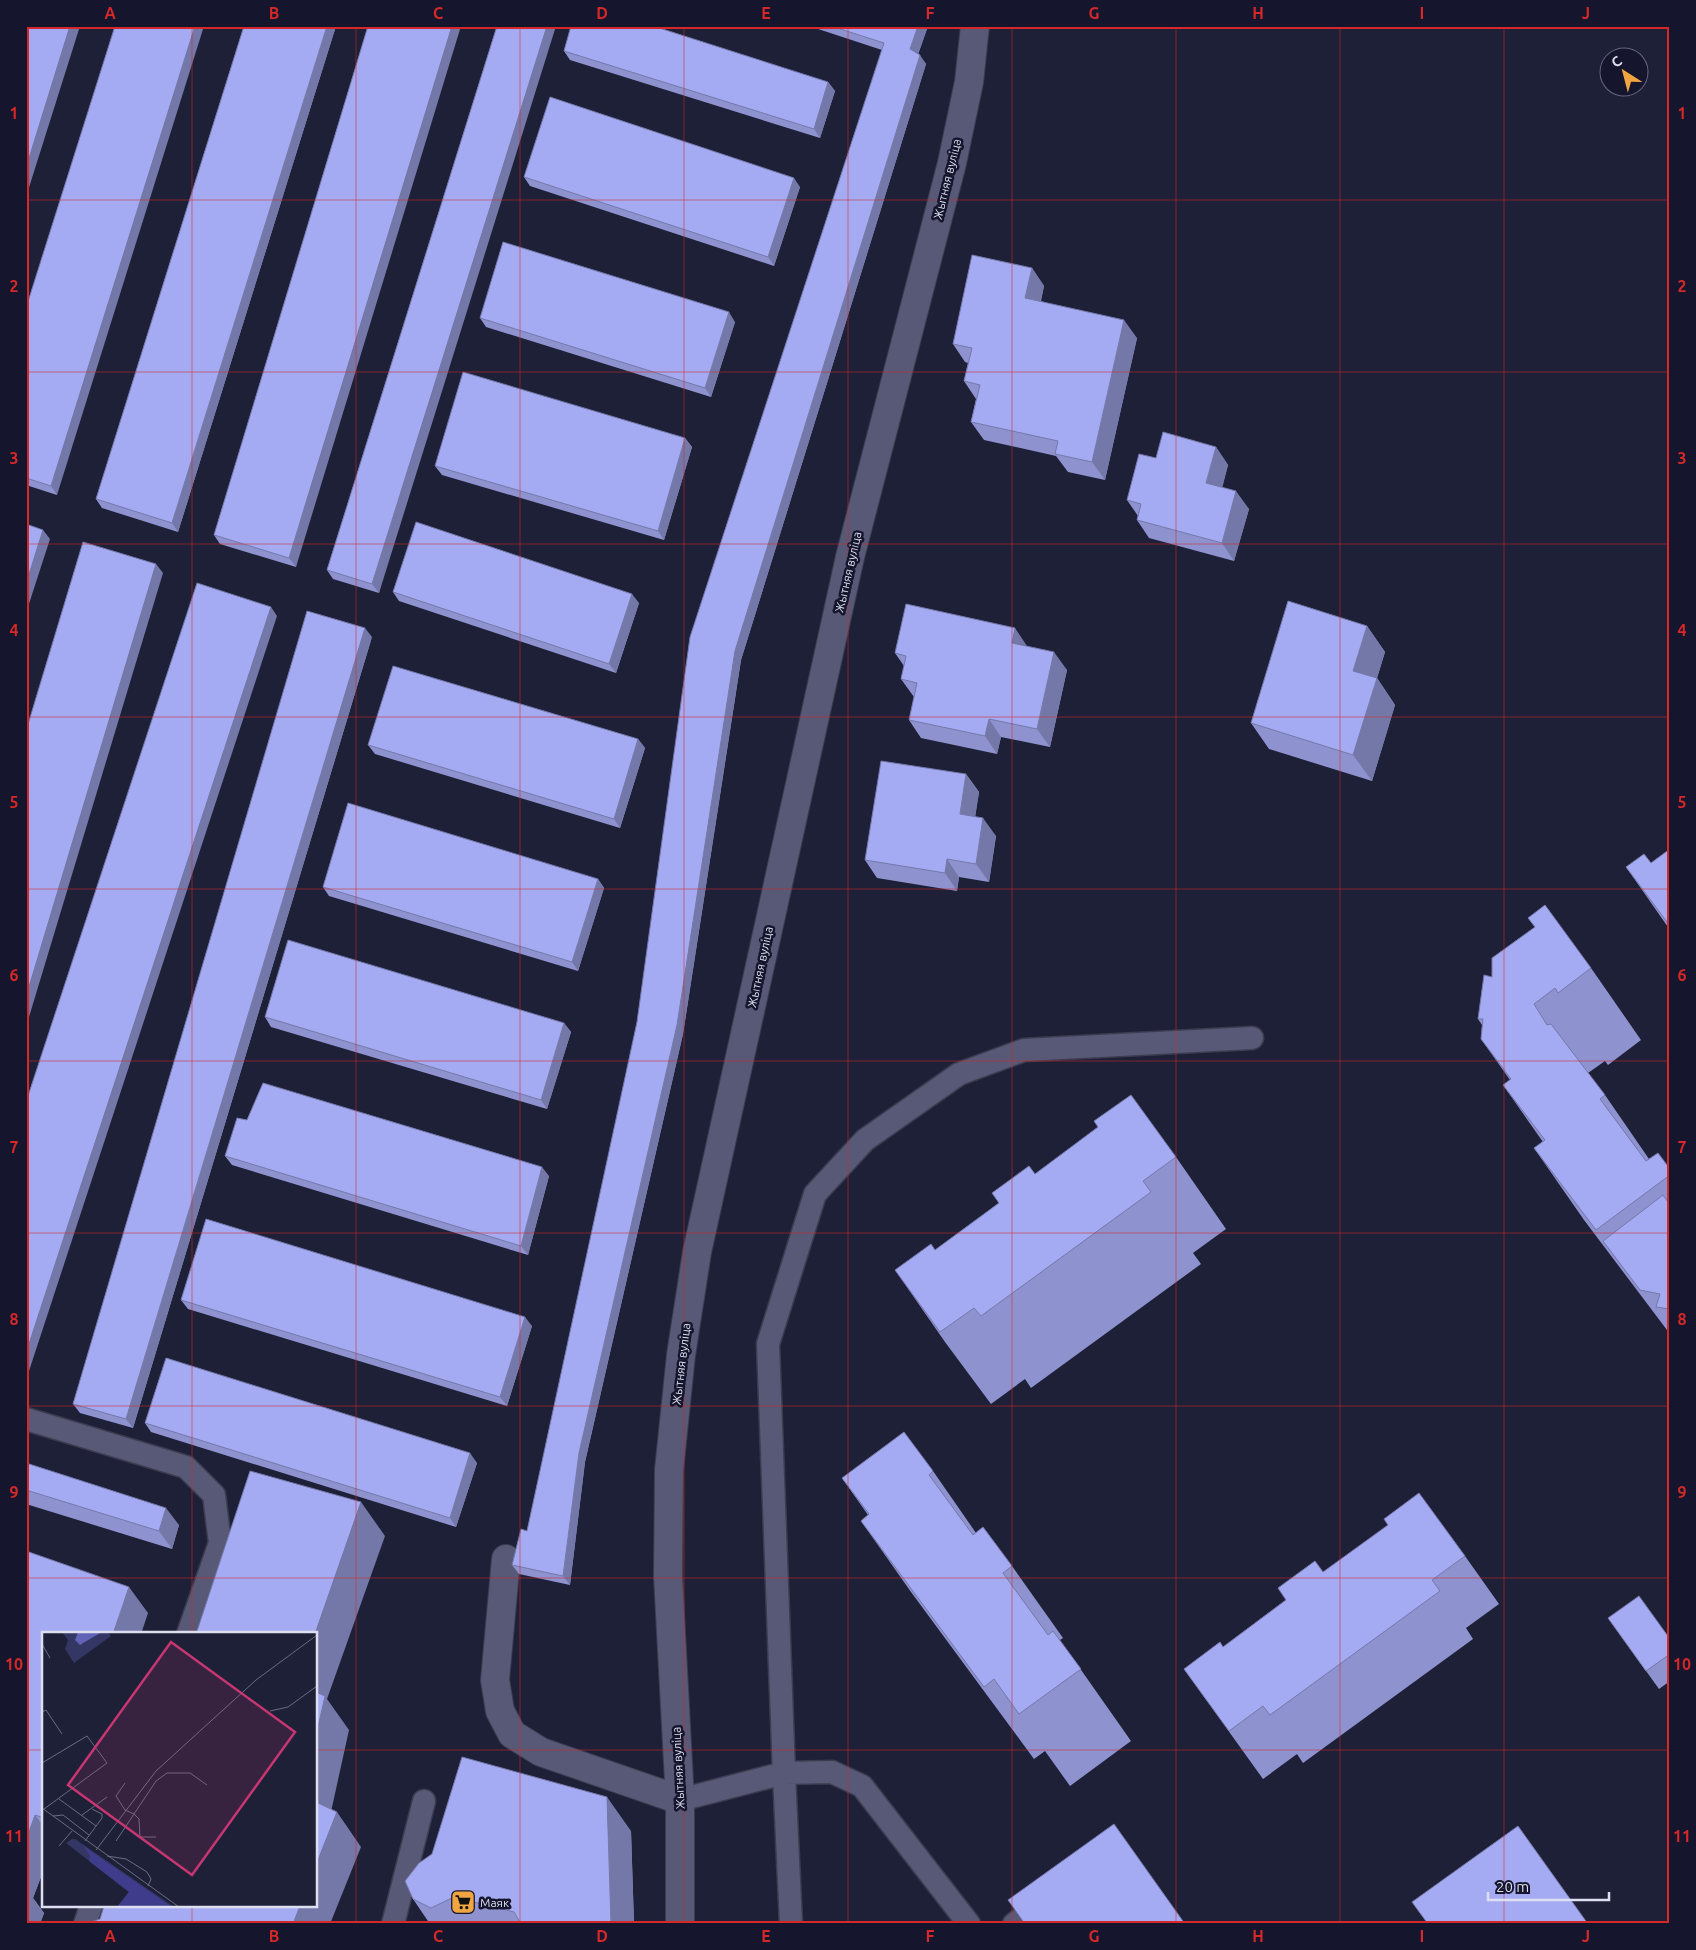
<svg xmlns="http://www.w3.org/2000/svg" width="1696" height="1950" viewBox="0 0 1696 1950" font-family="Ubuntu,sans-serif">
<rect width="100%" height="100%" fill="#1e2038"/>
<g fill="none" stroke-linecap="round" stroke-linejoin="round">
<!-- service casing -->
<g stroke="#3c3c51" stroke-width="25">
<path id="service" d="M26,1419L186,1467L214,1495L220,1543L188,1634
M680,1800L784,1773L768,1344L815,1194L865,1140L959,1074L1024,1050L1252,1038
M85,1924L91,1906
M393,1924L424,1801
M791,1924L784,1773L832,1772L862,1786L969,1924
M1014,1924L1045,1901"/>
</g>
<!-- minor casing -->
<g stroke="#3c3c51" stroke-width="30">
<path id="minor" d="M506,1559L495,1680L500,1711L512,1734L541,1752L680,1800
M680,1924V1800L668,1576L669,1470L681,1355L697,1252L850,557L952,163L969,82L975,26"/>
</g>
<!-- service -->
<use href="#service" stroke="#575976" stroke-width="22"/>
<!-- minor -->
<use href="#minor" stroke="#575976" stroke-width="28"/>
</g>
<!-- wall -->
<path fill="#8e93d0" d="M244,26H336L178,532L102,508L96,499Z
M368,26L296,567L220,544L214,535Z
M497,26L379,593L333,579L327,570Z
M809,26H928L918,54L926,64L741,660L683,1034L585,1462L570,1585L519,1574L512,1565L527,1531L882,50Z
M564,51L828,82L835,91L820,138L570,60Z
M524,177L800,187L774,266L530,186Z
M1032,268L1044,286L1041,301L1137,338L1105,480L1068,472L1056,456L984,440L971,422L976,399L964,381L968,363L965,362L953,344Z
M26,308L57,495L26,485Z
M480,318L735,322L711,397L486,327Z
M685,438L692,447L664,540L442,475L435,466Z
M1216,447L1228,465L1222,487L1249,509L1234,561L1149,538L1137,520L1138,516L1127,500L1156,458Z
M393,592L639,603L616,673L399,601Z
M1367,626L1385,652L1377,678L1395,705L1372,781L1269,749L1251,723Z
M372,637L133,1428L80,1413L73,1404Z
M1027,646L1067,670L1050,747L1001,737L997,754L921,738L909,720L914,697L901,679L904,666L895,653Z
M638,739L645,748L620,828L375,754L368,745Z
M966,774L979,792L975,816L996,836L989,882L959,877L957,891L877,878L865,860Z
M1670,849V930L1626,867L1651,863Z
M598,879L604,888L578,971L329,896L323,887Z
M1535,927L1591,968L1641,1040L1608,1065L1605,1061L1588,1073L1605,1095L1649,1159L1670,1169V1334L1584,1220L1534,1148L1543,1142L1503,1085L1510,1080L1481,1039L1482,1025L1478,1019L1492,977Z
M265,1017L564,1023L571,1032L547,1109L271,1027Z
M225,1156L549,1176L528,1255L232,1165Z
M1176,1157L1226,1229L1193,1253L1201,1264L1031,1388L1025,1379L991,1404L945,1342L895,1270L935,1250L999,1203L1035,1174Z
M181,1300L532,1326L507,1406L188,1309Z
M145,1423L477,1463L456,1527L151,1432Z
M26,1463L179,1525L172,1549L26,1504Z
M933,1471L976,1533L1012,1566L1063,1638L1060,1640L1131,1741L1070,1786L1045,1751L1034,1759L911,1592L861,1521L868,1515L842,1478Z
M26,1551L148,1613L44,1634V1869L33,1898L44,1913L40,1924H26Z
M1465,1556L1499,1604L1466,1628L1473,1639L1303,1763L1297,1754L1263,1779L1184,1669L1223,1647L1323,1572Z
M1608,1618L1670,1639V1681L1659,1689Z
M631,1831L634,1924H430L413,1899Z"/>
<!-- shaded-wall -->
<path fill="#7478a9" d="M70,26H80L26,197V168Z
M195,26H204L57,495L51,486Z
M327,26H336L178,532L172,523Z
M452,26H461L296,567L289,558Z
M547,26H556L379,593L372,584Z
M918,26H928L917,58L910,49Z
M920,55L926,64L741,660L683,1034L585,1462L570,1585L563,1576L579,1453L735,651Z
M828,82L835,91L820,138L814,129Z
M794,178L800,187L774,266L768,257Z
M1032,268L1044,286L1037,315L1025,298Z
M729,312L735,322L711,397L705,388Z
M1124,320L1137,338L1105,480L1092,462Z
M685,438L692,447L664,540L658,531Z
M1216,447L1228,465L1219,501L1206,483Z
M1236,491L1249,509L1234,561L1222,543Z
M43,530L50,539L26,613V584Z
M156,564L163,573L26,1027V997Z
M632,594L639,603L616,673L609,664Z
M271,607L277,616L28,1374L26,1371V1353Z
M1367,626L1385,652L1377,678L1395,705L1372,781L1353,755V671Z
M365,628L372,637L133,1428L126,1419Z
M1015,628L1027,646L1012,643Z
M1054,652L1067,670L1050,747L1037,729Z
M989,719L1001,737L997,754L985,736Z
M638,739L645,748L620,828L614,819Z
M966,774L979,792L973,832L960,814Z
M983,818L996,836L989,882L976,864Z
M947,859L959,877L957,891L945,873Z
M598,879L604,888L578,971L572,962Z
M564,1023L571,1032L547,1109L541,1100Z
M542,1167L549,1176L528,1255L521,1246Z
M525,1317L532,1326L507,1406L500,1397Z
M470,1453L477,1463L456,1527L450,1518Z
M361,1502L385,1536L327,1699L349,1730L327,1830L316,1815V1634H315Z
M166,1508L179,1525L172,1549L159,1531Z
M129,1587L148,1613L141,1634H113Z
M607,1797L631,1831L634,1924H611Z
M337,1812L361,1847L330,1924H293L300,1906H316V1865Z
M35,1815L44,1827V1869L33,1898L44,1913L40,1924H26V1840Z"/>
<!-- building -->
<path fill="#a5abf2" stroke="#7478a9" d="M26,26H70L26,168Z
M115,26H195L51,486L26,478V308Z
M244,26H327L172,523L96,499Z
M368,26H452L289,558L214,535Z
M497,26H547L372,584L327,570Z
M571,26H653L828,82L814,129L564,51Z
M831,26H918L910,49L920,55L735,651L677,1025L579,1453L563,1576L512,1565L521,1529L527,1531L637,1022L690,637L884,43Z
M550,97L794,178L768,257L524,177Z
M503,242L729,312L705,388L480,318Z
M972,255L1032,268L1025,298L1124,320L1092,462L1055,454L1058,441L971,422L980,385L964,381L972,348L953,344Z
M463,372L685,438L658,531L435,466Z
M1163,432L1216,447L1206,483L1236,491L1222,543L1137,520L1141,504L1127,500L1139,454L1156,458Z
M416,522L632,594L609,664L393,592Z
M26,524L43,530L26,584Z
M83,542L156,564L26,997V731Z
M197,583L271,607L26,1353V1102Z
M1288,601L1367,626L1353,671L1377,678L1353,755L1251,723Z
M906,604L1015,628L1012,643L1054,652L1037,729L989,719L985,736L909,720L917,683L901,679L906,656L895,653Z
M307,611L365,628L126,1419L73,1404Z
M393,666L638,739L614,819L368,745Z
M881,761L966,774L960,814L983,818L976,864L947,859L945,873L865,860Z
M348,803L598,879L572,962L323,887Z
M1670,849V926L1626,867L1644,854L1651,863Z
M1545,905L1591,968L1558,993L1555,988L1534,1004L1547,1025L1551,1024L1605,1095L1600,1099L1646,1161L1658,1153L1670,1169V1175L1596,1230L1534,1148L1545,1140L1503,1085L1511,1079L1481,1039L1483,1019H1478L1484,975L1492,977V958L1535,927L1528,918Z
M288,940L564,1023L541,1100L265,1017Z
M263,1083L542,1167L521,1246L225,1156L237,1118L247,1120Z
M1131,1095L1176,1157L1143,1181L1151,1192L981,1316L974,1308L940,1332L895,1270L931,1244L935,1250L999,1203L992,1193L1029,1166L1035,1174L1098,1127L1094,1121Z
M1663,1195L1670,1205V1222L1669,1223L1670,1224V1309L1656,1307L1660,1294L1640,1290L1603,1241Z
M206,1219L525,1317L500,1397L181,1300Z
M166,1358L470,1453L450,1518L145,1423Z
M904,1432L933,1471L929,1475L973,1535L983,1527L1012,1566L1003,1573L1048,1635L1053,1631L1081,1669L1019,1714L994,1679L984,1687L861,1521L869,1514L842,1478Z
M26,1463L166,1508L159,1531L26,1490Z
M250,1471L361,1502L315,1634H196Z
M1419,1493L1465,1556L1432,1580L1440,1591L1270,1715L1263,1706L1229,1731L1184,1669L1220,1642L1223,1647L1286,1600L1278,1588L1315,1561L1323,1572L1388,1525L1384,1519Z
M26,1551L129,1587L113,1634H44V1818L35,1815L26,1840Z
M1639,1596L1670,1639V1654L1646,1671L1608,1618Z
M316,1692L325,1696L316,1736Z
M462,1757L607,1797L611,1924H521L514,1912L454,1897L431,1908L413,1899L405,1881L419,1863L432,1854Z
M316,1802L337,1812L316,1865Z
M1114,1824L1185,1924H1025L1008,1900Z
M1518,1826L1588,1924H1428L1412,1902Z
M104,1906H300L293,1924H85L100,1919Z"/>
<!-- grid -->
<path fill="none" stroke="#d62828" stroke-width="1" stroke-opacity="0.55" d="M192,26V1634M356,26V1924M520,26V1924M684,26V1924M848,26V1924M1012,26V1924M1176,26V1924M1340,26V1924M1504,26V1924M26,200H1670M26,372H1670M26,544H1670M26,717H1670M26,889H1670M26,1061H1670M26,1233H1670M26,1406H1670M26,1578H1670M26,1750H44M316,1750H1670M192,1906V1924"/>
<!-- icons -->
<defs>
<g id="supermarket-square" transform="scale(1.25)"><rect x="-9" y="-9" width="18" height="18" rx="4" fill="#f1a540" stroke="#15162e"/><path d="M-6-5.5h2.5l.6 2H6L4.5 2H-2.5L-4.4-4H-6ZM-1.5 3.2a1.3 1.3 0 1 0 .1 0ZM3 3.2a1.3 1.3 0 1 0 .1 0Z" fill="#111"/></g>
</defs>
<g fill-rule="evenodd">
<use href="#supermarket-square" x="463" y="1902"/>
</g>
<g text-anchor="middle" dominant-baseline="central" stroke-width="5" stroke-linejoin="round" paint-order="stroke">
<!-- street labels -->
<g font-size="12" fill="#dddff0" stroke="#15162e">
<text transform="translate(947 179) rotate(-76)">Жытняя вуліца</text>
<text transform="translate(848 572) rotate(-77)">Жытняя вуліца</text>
<text transform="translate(760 967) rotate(-78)">Жытняя вуліца</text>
<text transform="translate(681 1364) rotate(-83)">Жытняя вуліца</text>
<text transform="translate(678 1768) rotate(-93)">Жытняя вуліца</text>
</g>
<!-- poi labels -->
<g font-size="12" fill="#dddff0" stroke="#15162e" text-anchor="start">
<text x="480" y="1902">Маяк</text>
</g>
</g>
<!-- overview -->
<g transform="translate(42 1632)">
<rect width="275" height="275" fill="#1e2038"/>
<path d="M20,0H36L40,12L60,0H66L69,4L32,31L23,17L26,8ZM30,207H33L132,275H75L87,260L24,211Z" fill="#343664"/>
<path d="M41,213L53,222L130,275H75L87,260L47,229L48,224Z" fill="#3e3c8b"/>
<path d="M36,0H60L38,13L33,8Z" fill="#6163b6"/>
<path fill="none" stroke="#6a6c82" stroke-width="1" d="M0,12L8,26M228,79L246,75L275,54M0,80L4,78L20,102M0,131L45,104L65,131L2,177M83,151L74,164L83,178L92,182L114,149L125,141H148L165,153M17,167L54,194M0,176L137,275M40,183L65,165M11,184L21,183L47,203M43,209L60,186V182L50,177M74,209L92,182L97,187L98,205H114M17,214L30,199M54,218L114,139L214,48L275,3M65,224L84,227L105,240L109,247L106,254"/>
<path fill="#c63671" fill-opacity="0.15" stroke="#c63671" stroke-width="2.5" d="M129,10L253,100L150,243L26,153Z"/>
<rect width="275" height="275" fill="none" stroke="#dddff0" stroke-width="2.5"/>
</g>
<!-- border -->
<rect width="1696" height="1950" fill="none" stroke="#15162e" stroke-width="55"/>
<!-- north arrow -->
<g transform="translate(1624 72) rotate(324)"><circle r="24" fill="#15162e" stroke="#65667c"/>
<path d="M0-4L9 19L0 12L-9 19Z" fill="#f1a540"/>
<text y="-8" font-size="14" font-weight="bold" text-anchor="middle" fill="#dddff0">С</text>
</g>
<!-- scale -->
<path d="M1488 1892v8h121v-8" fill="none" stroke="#dddff0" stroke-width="2.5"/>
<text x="1496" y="1892" font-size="15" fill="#dddff0" stroke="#15162e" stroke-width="4" paint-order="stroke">20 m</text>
<rect x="28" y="28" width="1640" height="1894" fill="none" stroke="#d62828" stroke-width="2"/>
<g font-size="16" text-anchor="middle" font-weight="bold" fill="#d62828">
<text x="110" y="19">A</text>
<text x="274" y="19">B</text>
<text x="438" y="19">C</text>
<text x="602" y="19">D</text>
<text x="766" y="19">E</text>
<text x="930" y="19">F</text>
<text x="1094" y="19">G</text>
<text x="1258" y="19">H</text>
<text x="1422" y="19">I</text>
<text x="1586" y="19">J</text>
<text x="14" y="119">1</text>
<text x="1682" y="119">1</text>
<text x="14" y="292">2</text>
<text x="1682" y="292">2</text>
<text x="14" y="464">3</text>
<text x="1682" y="464">3</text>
<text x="14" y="636">4</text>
<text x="1682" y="636">4</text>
<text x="14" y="808">5</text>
<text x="1682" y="808">5</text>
<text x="14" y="981">6</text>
<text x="1682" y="981">6</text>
<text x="14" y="1153">7</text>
<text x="1682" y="1153">7</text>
<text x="14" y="1325">8</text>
<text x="1682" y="1325">8</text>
<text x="14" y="1498">9</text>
<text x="1682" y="1498">9</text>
<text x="14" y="1670">10</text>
<text x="1682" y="1670">10</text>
<text x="14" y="1842">11</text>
<text x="1682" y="1842">11</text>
<text x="110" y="1942">A</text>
<text x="274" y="1942">B</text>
<text x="438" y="1942">C</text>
<text x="602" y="1942">D</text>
<text x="766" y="1942">E</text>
<text x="930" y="1942">F</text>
<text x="1094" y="1942">G</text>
<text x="1258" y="1942">H</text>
<text x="1422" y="1942">I</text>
<text x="1586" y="1942">J</text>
</g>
</svg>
